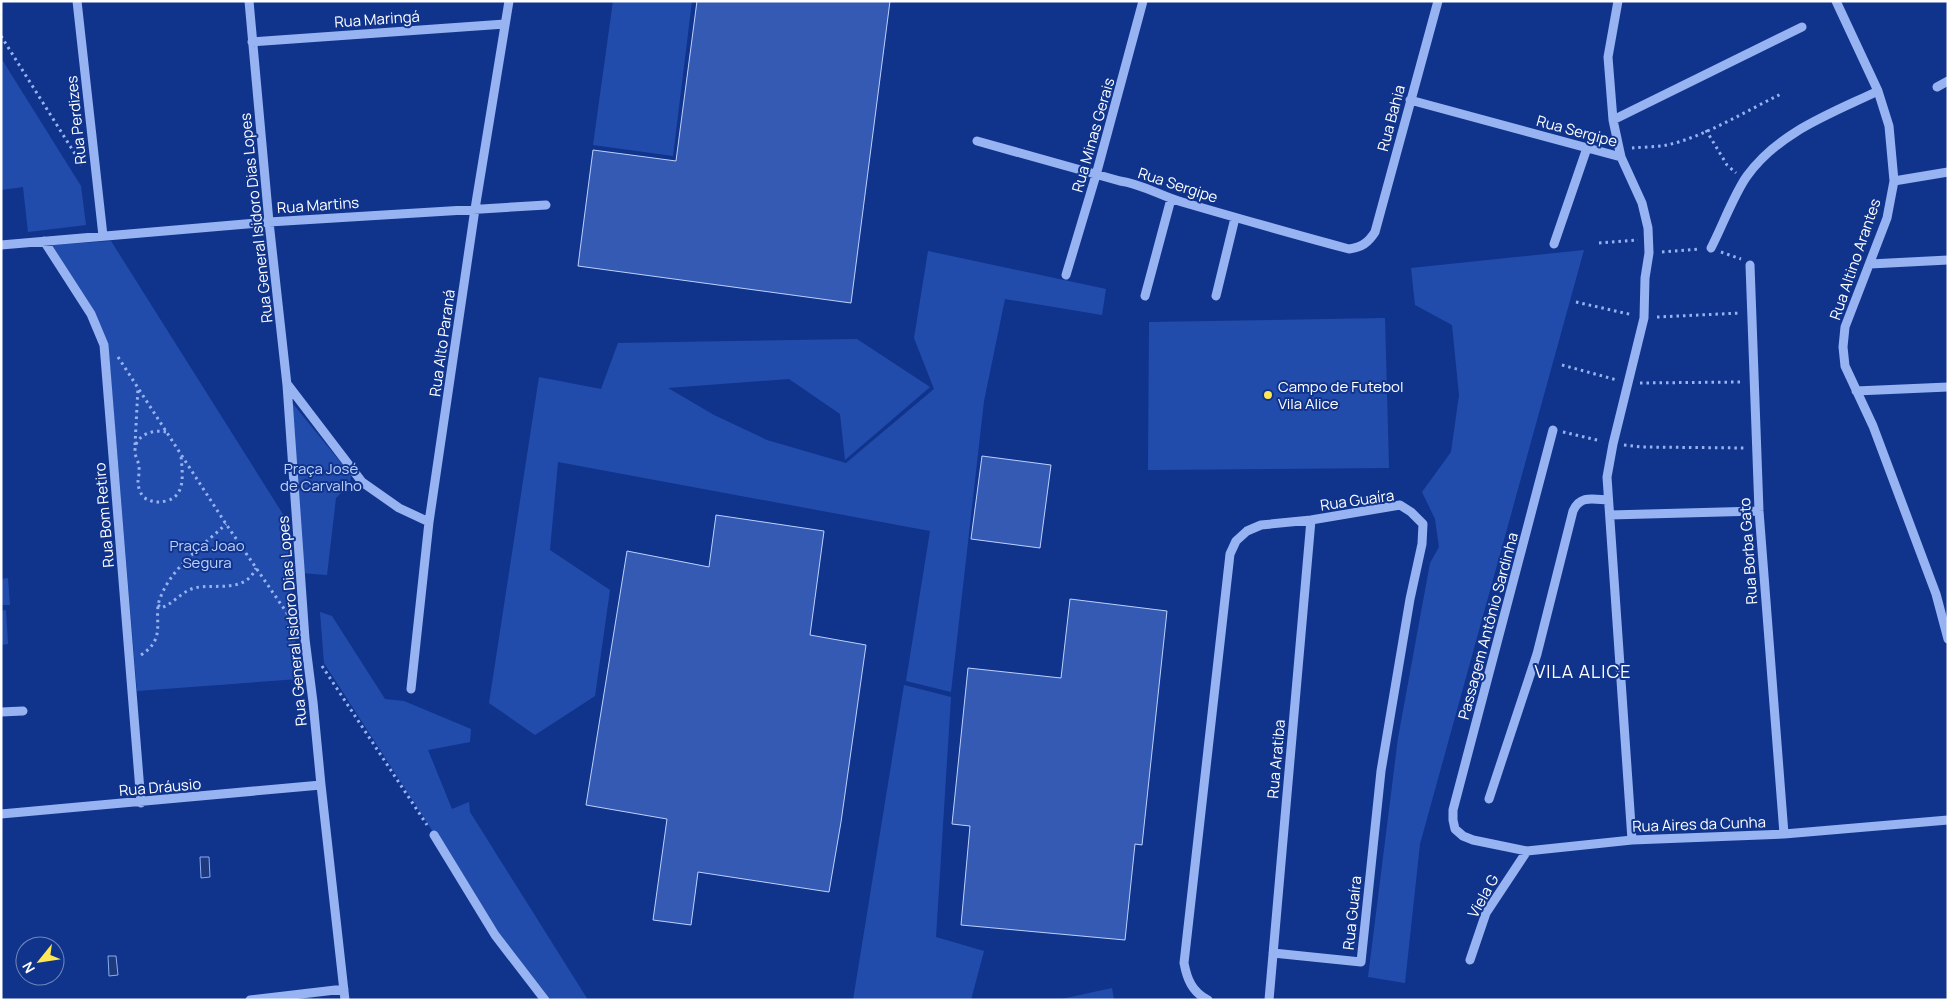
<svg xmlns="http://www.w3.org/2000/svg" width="1949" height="1001" viewBox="0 0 1949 1001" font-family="Manrope,sans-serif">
<rect width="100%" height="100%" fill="#10348c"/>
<!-- green -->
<path fill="#224cac" d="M613,1H692L673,156L593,145Z
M1,58L81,186L86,225L28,232L23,187L1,190Z
M111,241L286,519L298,679L137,691L108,343L90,306L52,245Z
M1584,250L1420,844L1405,983L1368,977L1398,738L1430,563L1439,547L1435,519L1422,492L1451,452L1459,395L1452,325L1415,305L1411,268Z
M928,251L1106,289L1102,315L1005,299L984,401L951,692L906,681L930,531L558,462L550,550L610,590L595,696L535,735L489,703L539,377L601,389L618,343L857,339L930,387L845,460L840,414L789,379L668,388L714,415L767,440L846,463L934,389L914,338Z
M1385,318L1389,468L1148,470L1149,322Z
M289,399L351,475L350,484L336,498L327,575L301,573Z
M8,578L10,605H1V579Z
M6,610L8,644L1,645V611Z
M320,612L332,616L385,699L404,701L471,729L470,742L428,750L452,809L469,802L470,812L588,1000H551L497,931L324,663Z
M904,685L951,697L936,937L984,951L971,1000H853Z
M1112,988L1114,1000H1057Z"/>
<!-- water -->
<path fill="#1f3a7c" stroke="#88abf6" d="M200,857H209L210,877L201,878Z
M108,956H116L118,975L109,976Z"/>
<!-- building -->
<path fill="#345ab4" stroke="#bed1fd" d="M697,1H890L851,303L578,266L593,150L676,161Z
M982,456L1051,465L1040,548L971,539Z
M716,515L824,531L810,635L866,645L841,822L829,892L698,872L691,925L653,920L667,819L586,805L627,551L709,567Z
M1070,599L1167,611L1142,845L1135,844L1125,940L961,925L970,826L952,824L968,668L1061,678Z"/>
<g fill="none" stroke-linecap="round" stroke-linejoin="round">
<!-- path -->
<path stroke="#97b3f2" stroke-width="3" stroke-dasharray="2.5 4" stroke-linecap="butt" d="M1,36L82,165
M1706,130L1727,165L1736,173
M1632,148C1643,147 1656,147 1667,145C1704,137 1746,111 1781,94
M1599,243L1638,240
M1662,252L1700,249
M1721,252L1741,259
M1576,302L1633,315
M1657,317L1741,313
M118,357L226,524L291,619
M1562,365L1617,380
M1640,383L1742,382
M166,432C153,429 134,435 135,452C135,457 139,462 139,467C140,481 134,481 143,497C151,502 157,503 166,501C187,496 182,472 181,455
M1563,432L1601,441
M135,445L138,387
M1624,445L1642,447L1746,448
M158,605L161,608C173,604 181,592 194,588C215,583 245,594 256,568
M141,655C169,637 151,617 161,596C173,566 204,545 226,524
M322,666L427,825"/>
<!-- minor -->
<path stroke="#97b3f2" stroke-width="9" d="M77,1L103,236
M249,1L269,222L287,385L305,639L313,702L321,785L345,1000
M1618,1L1608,57L1613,120L1621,157L1642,203L1648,228L1649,253L1645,278L1644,318L1613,444L1607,477L1632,840
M1836,1L1878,91L1889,126L1894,181L1887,218L1845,327L1843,347L1845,366L1873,426L1936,594L1948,639
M252,42L505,24
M1937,87L1948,81
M1410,100L1621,157
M1613,120L1802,27
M977,141L1120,181C1142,184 1161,196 1182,202C1237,218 1293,234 1349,249C1362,247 1368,243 1375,232L1438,1
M1894,181L1948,172
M44,241L91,314L104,345L141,803
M1554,244L1587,148
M1,245L269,222L546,205
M1711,248C1722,227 1734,194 1747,176C1779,132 1830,114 1878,91
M1870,264L1948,260
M1750,265L1759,511L1784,834
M1066,275L1096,175L1143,1
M1145,296L1171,199
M1216,296L1235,218
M288,385L362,482L399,508L429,522
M1856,391L1948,387
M1553,430L1453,810V820L1455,829L1463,836L1473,840L1527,851L1632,840L1784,834L1948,820
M1610,515L1759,511
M411,689L429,522L475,209L509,1
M1,712L23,711
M1489,799L1537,654L1573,511C1580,495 1593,499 1607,500
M1,814L321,785
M434,835L495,935L545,1000
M1470,960L1486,913L1527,851
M250,1000L344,989
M1208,1000C1192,992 1187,979 1184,963L1230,554L1236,541L1247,531L1261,525L1311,520L1400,505L1411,512L1423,524L1422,544L1410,599L1381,771L1361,962L1273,953
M1269,1000L1311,520"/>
</g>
<!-- markers -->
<circle fill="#ffe758" stroke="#10348c" stroke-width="2" cx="1268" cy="395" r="5"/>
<g text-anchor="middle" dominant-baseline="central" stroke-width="4" stroke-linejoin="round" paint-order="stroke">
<!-- street labels -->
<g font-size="15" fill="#fff" stroke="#10348c">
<text transform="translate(377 19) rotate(-4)">Rua Maringá</text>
<text transform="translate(1391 118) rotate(-75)">Rua Bahia</text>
<text transform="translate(76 120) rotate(-96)">Rua Perdizes</text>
<text transform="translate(1577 131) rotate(15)">Rua Sergipe</text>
<text transform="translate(1093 135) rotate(-74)">Rua Minas Gerais</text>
<text transform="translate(1178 185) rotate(18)">Rua Sergipe</text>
<text transform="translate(318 205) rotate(-4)">Rua Martins</text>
<text transform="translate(256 218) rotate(-96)">Rua General Isidoro Dias Lopes</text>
<text transform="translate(1855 259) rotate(-71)">Rua Altino Arantes</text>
<text transform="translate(442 343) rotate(-82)">Rua Alto Paraná</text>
<text transform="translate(1357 500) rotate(-8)">Rua Guaíra</text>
<text transform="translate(104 515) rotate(-95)">Rua Bom Retiro</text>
<text transform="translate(1748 551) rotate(-94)">Rua Borba Gato</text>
<text transform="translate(292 621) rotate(-95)">Rua General Isidoro Dias Lopes</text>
<text transform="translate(1488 626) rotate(-75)">Passagem Antônio Sardinha</text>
<text transform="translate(1276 759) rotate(-85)">Rua Aratiba</text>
<text transform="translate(160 787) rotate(-5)">Rua Dráusio</text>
<text transform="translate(1699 824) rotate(-2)">Rua Aires da Cunha</text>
<text transform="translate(1483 896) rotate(-61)">Viela G</text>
<text transform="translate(1352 913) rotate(-84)">Rua Guaíra</text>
</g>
<!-- poi labels -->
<g font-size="15" fill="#fff" stroke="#10348c" text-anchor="start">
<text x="1278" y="386">Campo de Futebol<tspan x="1278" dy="17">Vila Alice</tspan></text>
</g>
<!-- park labels -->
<g font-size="15" fill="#bed1fd" stroke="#10348c">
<text x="321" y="468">Praça José<tspan x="321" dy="17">de Carvalho</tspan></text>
<text x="207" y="545">Praça Joao<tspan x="207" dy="17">Segura</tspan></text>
</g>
<!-- quarter labels -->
<g font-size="18" letter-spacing="1" fill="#fff" stroke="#10348c">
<text x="1583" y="671">VILA ALICE</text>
</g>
</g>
<!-- border -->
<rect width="1949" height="1001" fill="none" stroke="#ffffff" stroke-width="5"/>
<!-- north arrow -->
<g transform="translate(40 961) rotate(240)"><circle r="24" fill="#10348c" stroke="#7085ba"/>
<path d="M0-4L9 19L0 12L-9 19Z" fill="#ffe758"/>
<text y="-8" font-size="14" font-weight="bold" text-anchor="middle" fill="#ffffff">N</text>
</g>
</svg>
